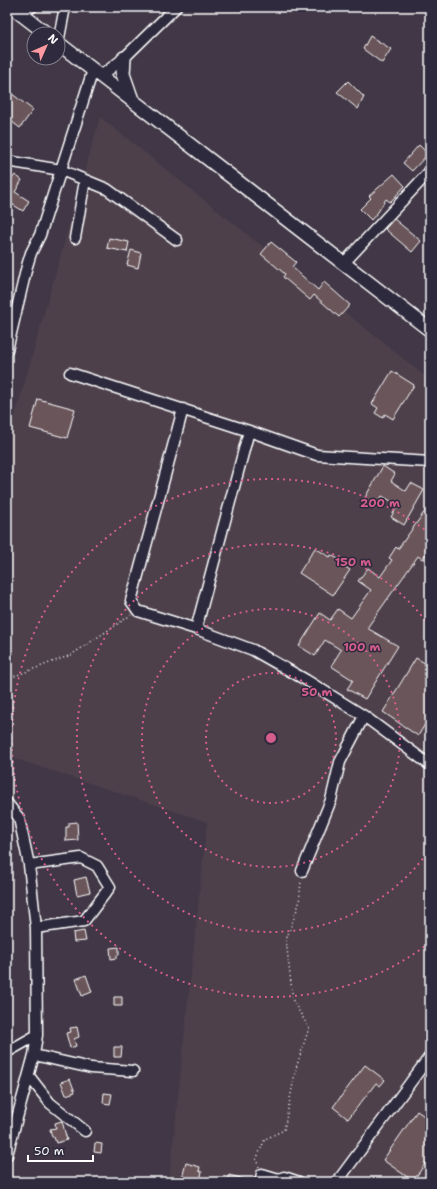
<svg xmlns="http://www.w3.org/2000/svg" width="437" height="1189" viewBox="0 0 437 1189" font-family="'Shantell Sans',sans-serif">
<rect width="100%" height="100%" fill="#413746"/>
<filter id="ink" filterUnits="userSpaceOnUse"><feTurbulence type="fractalNoise" baseFrequency=".025" numOctaves="2"/><feDisplacementMap in="SourceGraphic" scale="8" xChannelSelector="R" yChannelSelector="G"/><feConvolveMatrix kernelMatrix="1 2 1 2 8 2 1 2 1" color-interpolation-filters="sRGB"/></filter>
<g filter="url(#ink)">
<!-- built -->
<path fill="#4e404c" d="M100,117L430,380V1182H169L207,822L7,756V444Z"/>
<!-- building -->
<path fill="#6b565a" stroke="#fff" d="M370,36L391,49L382,63L363,49Z
M348,81L364,97L358,109L337,92Z
M7,90L33,110L20,128L7,118Z
M419,145L428,154L412,171L403,163Z
M394,174L405,186L390,202L386,199L378,212L371,220L360,209L371,198L369,196Z
M15,175L22,180L15,192L29,201L23,211L7,201V185Z
M394,219L421,241L412,252L385,229Z
M109,238L129,242L127,252L107,248Z
M271,242L296,262L292,267L318,290L324,282L350,305L339,317L314,295L310,300L283,277L285,274L261,254Z
M131,250L141,253L138,268L127,265Z
M392,371L414,385L393,419L385,414L383,418L375,413L378,408L372,404Z
M38,399L75,409L67,438L30,428Z
M383,466L395,474L391,481L406,491L411,483L424,490L404,525L391,517L398,505L382,496L375,508L363,501Z
M430,504V549L422,559L418,556L367,628L398,646L365,699L347,689L353,680L331,666L341,650L325,640L315,656L299,646L320,613L330,620L338,609L351,618L371,590L358,581L368,568L380,577L392,560L389,558L396,547L398,549Z
M315,548L330,557L331,555L340,560L338,562L350,570L333,595L299,573Z
M416,658L430,666V716L418,736L383,712Z
M77,822L78,840L66,841V827H69V823Z
M86,877L90,892L77,895L74,880Z
M84,931L86,941L74,942L73,933Z
M119,947V955H117V958L111,959L110,948Z
M86,975L92,992L82,996L76,979Z
M114,997H122V1006H114Z
M77,1027L79,1037L74,1039L76,1046L70,1048L66,1033L71,1032L70,1028Z
M114,1047H122L121,1057H114Z
M365,1065L385,1080L380,1086L376,1083L348,1119L333,1107Z
M70,1079L75,1092L66,1095L61,1082Z
M104,1093L112,1094L110,1104L103,1103Z
M417,1111L430,1120V1157L413,1181L383,1160Z
M62,1121L67,1140L56,1143L54,1137H52L50,1129L56,1128L55,1123Z
M95,1143L102,1144L101,1153L94,1152Z
M186,1163L200,1167L199,1171L202,1172L200,1180L197,1179L196,1182H181Z
M229,1175L248,1180V1182H227Z"/>
<g fill="none" stroke-linecap="round" stroke-linejoin="round">
<!-- minor casing -->
<g stroke="#fff" stroke-width="13">
<path id="minor" d="M19,13L32,7
M58,43L65,7
M101,76L124,58L176,7
M7,161L61,170L107,189L177,240
M75,238L85,180
M344,263L430,171
M7,350L27,266L31,253L40,235L93,70
M70,373L249,431L317,455L430,462
M183,409L131,601L138,611L196,629L253,650L306,680L364,716L430,765
M196,629L249,431
M7,803L19,818L29,865L36,928L37,1035L34,1055L7,1155
M29,865L81,858L97,866L110,887L84,921L36,928
M302,871L331,800L340,762L364,716
M7,1052L37,1035
M34,1055L91,1068L133,1071
M29,1076L50,1103L85,1131
M260,1182L262,1174L279,1179L284,1177L299,1182
M337,1182L430,1056"/>
</g>
<!-- major casing -->
<g stroke="#fff" stroke-width="16">
<path id="major" d="M12,7L47,34
M58,43L430,330
M124,58L123,74L132,100"/>
</g>
<!-- path -->
<path stroke="#fff" stroke-width="1.5" stroke-dasharray="1 3" stroke-linecap="butt" d="M7,679L71,655L131,615
M259,1167L256,1160L265,1139L284,1130L296,1068L309,1028L293,1001L286,940L299,904L301,880"/>
<!-- minor -->
<use href="#minor" stroke="#2f2a3d" stroke-width="10"/>
<!-- major -->
<use href="#major" stroke="#2f2a3d" stroke-width="13"/>
</g>
</g>
<!-- distance rings -->
<g fill="none" stroke="#d45d8c" stroke-width="2" stroke-dasharray="2 4">
<circle cx="271" cy="738" r="65"/>
<circle cx="271" cy="738" r="129"/>
<path d="M430 849A194 194 0 1 1 430 627"/>
<path d="M429 943A259 259 0 1 1 429 533"/>
</g>
<circle cx="271" cy="738" r="6" fill="#d45d8c" stroke="#2f2a3d" stroke-width="2"/>
<g font-size="12" text-anchor="middle" font-weight="bold" fill="#d45d8c" stroke="#2f2a3d" stroke-width="3" stroke-linejoin="round" paint-order="stroke">
<text x="380" y="507">200 m</text>
<text x="353" y="566">150 m</text>
<text x="362" y="651">100 m</text>
<text x="317" y="696">50 m</text>
</g>
<!-- margin -->
<rect width="437" height="1189" fill="none" stroke="#2f2a3d" stroke-width="24"/>
<rect x="12" y="12" width="413" height="1165" fill="none" stroke="#fff" stroke-width="1.5" filter="url(#ink)"/>
<!-- north arrow -->
<g transform="translate(46 46) rotate(45)"><circle r="19" fill="#2f2a3d" stroke="#827f8b"/>
<path d="M0-3L7 15L0 10L-7 15Z" fill="#ff9aa2"/>
<text y="-6" font-size="11" font-weight="bold" text-anchor="middle" fill="#ffffff">N</text>
</g>
<!-- scale -->
<path d="M28 1155v6h65v-6" fill="none" stroke="#ffffff" stroke-width="2"/>
<text x="34" y="1155" font-size="12" fill="#ffffff" stroke="#2f2a3d" stroke-width="3" paint-order="stroke">50 m</text>
</svg>
